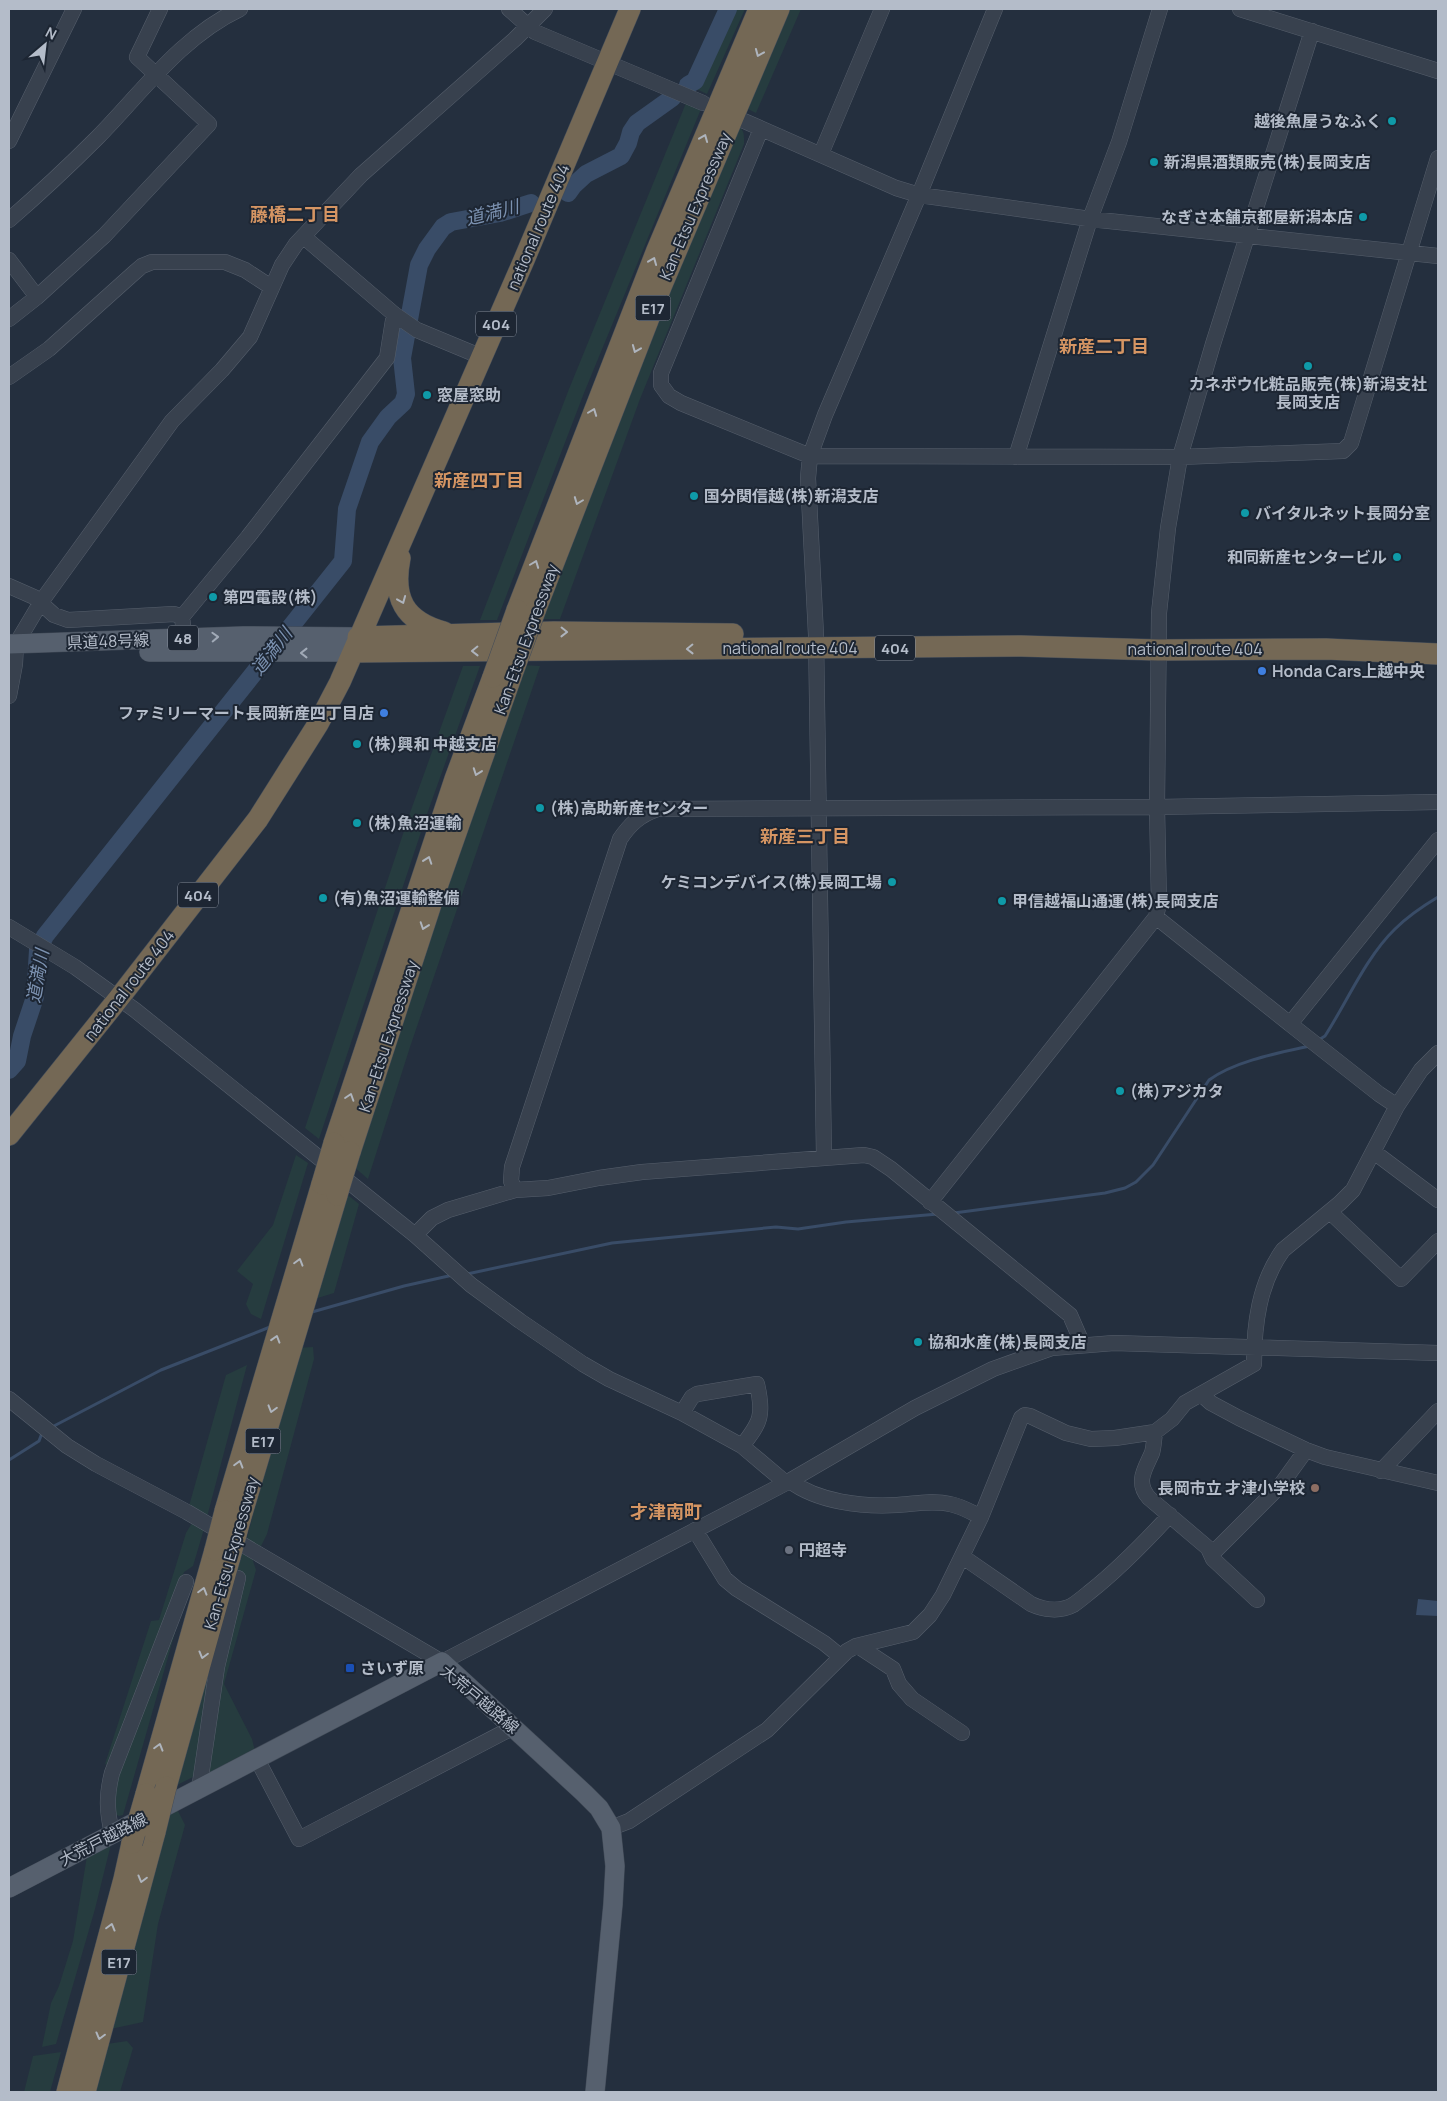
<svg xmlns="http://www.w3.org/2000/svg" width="1447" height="2101" viewBox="0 0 1447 2101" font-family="Manrope,'Noto Sans JP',sans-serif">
<rect width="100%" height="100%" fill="#242f3e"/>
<!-- green -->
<path fill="#263c3f" d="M729,9H745L707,94L694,88Z
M788,9H801L756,113L746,108Z
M686,103L701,109L584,393L497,620H480L569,389Z
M738,126C745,130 744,137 744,144L640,399L560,619H541L622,409Z
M523,665L540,666L410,1047L368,1179L353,1166Z
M463,666H480L427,814L319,1139L305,1128L411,810Z
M296,1155L308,1163L261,1319L251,1314L246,1304L253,1284L237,1271L273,1225Z
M344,1192L359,1204L334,1293L311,1300Z
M313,1347L314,1359L267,1534L260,1548L246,1542L296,1348Z
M247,1365L207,1517L189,1506L226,1375Z
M192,1523L204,1529L193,1566L184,1572L108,1765L105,1764L151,1621L159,1620L186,1533Z
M241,1552L252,1558L256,1570L224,1684L252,1739L255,1751L210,1775L207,1767L233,1577Z
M182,1608L123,1815L119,1816L115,1814L116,1771Z
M219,1617L195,1776L173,1787Z
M177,1809L185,1825L158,1924L143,2022L106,2030L164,1815Z
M111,1844L95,1909L56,2044L42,2047L51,2003L59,1986L73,1941L87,1856Z
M127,2041L133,2048L120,2092H95L107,2044Z
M61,2052L50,2092H24L33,2056Z"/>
<!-- water -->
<path fill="#394c67" d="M1418,1599L1438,1601V1616L1416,1615Z"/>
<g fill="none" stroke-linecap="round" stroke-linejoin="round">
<!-- stream -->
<path stroke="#394c67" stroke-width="3" d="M1317,1041L1325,1036C1347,1002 1366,957 1395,929C1407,917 1423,906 1438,897
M954,1213L1105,1193L1125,1188L1136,1182L1153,1165L1209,1080C1235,1061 1278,1053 1310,1046
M467,1274L612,1243L776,1227L798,1229L846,1222L938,1214
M312,1312L404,1286L453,1275
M52,1427L161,1370L270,1327
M9,1460L39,1441L42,1433"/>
<!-- river -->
<path stroke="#394c67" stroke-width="18" d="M688,85L695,81L728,9
M568,193L573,186L586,174L621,156L628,143L631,132L637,123L672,98
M9,1070L17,1061L22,1036L35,997L38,950L45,936L343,561L347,509L370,442L388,417L403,403L406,394L402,358L419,265L427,249L443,227L451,222L500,213L531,203"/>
<!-- minor casing -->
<g stroke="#565f6c" stroke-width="16">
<path id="minor" d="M509,9L535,32L703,103
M1240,9L1438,71
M744,121L896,188L919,195L1090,219L1438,256
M761,129L661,373V385L669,396L681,403L810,456L1180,457L1343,451L1351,443L1438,158
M9,141L74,9
M821,154L882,9
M9,220C39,194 69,166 98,137C143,91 181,37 240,9
M304,237L394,314L417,330L482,357
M9,260L37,297
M9,319L37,297L104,236L209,124L137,57L160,9
M9,377L49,349L135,272L142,266L152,262H225L245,270L271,287
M1016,457L1090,219L1119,142L1160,9
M9,586L34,597L54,615L68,620L174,614L182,617L183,625
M182,617L248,537L387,358L394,314
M9,696L15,664L16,644L41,602L172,421L222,370L250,337L282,265L296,244L361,175L515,39L545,9
M1156,917L1290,1024
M9,927L75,967L135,1010L415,1235L471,1285L520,1321L583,1364L609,1379L682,1413L742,1446L786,1483
M1397,1106L1379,1094L1290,1024L1438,840
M1374,1152L1438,1200
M824,1157L816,635L808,478L810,456L825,415L919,195L995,9
M515,1190L511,1181L512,1167L620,839C630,824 640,815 658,809L1157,807L1438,802
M930,1202L1156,917L1159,903L1157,807L1159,613L1168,528L1180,457L1213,344L1312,31
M1330,1212L1401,1279L1438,1241
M415,1235L432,1218L448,1210L515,1190L548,1188L599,1178L642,1172L864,1155L873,1157L891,1169L1070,1315L1083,1345
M1202,1395L1211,1403L1239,1418L1306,1450L1325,1457L1438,1483
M9,1399L67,1446L96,1464L187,1512L442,1662L786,1483L915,1408L993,1369L1052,1348L1114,1343L1438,1353
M682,1413L692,1397L697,1394L757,1384C764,1415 761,1422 742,1446
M1155,1432C1154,1439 1154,1446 1152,1453C1145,1469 1135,1482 1149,1498L1208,1548L1215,1551L1280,1486L1306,1450
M1381,1471L1438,1411
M790,1481C818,1502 862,1507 897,1505C914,1504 932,1500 950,1504C961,1506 971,1512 981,1517
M695,1530L725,1579L737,1589L824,1643L840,1656
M1208,1548L1213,1559L1257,1600
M963,1557L1031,1604C1044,1610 1060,1612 1073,1605C1079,1601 1086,1595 1091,1591C1120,1568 1145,1542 1170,1515
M858,1646L893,1669L899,1684L912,1699L962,1733
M257,1759L299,1839L514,1727
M199,1790L217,1667L238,1578
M611,1828L629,1821L767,1730L847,1651L856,1646L913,1632L930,1615L943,1595L981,1517L1021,1418L1025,1415L1030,1416L1066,1433L1091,1439L1115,1438L1155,1432L1172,1419L1185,1403L1254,1364C1254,1325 1259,1283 1283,1250L1340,1203L1353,1190L1397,1106L1421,1070L1438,1053
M112,1834C107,1811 106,1797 112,1773L186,1582"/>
</g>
<!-- major casing -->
<g stroke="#414a57" stroke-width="20">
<path id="major" d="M9,644L243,636L358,637
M149,652H353
M9,1888L442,1662L584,1793L599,1808L611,1828L615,1866L613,1904L595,2092"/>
</g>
<!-- highway casing -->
<g stroke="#434c59" stroke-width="22">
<path id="highway" d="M400,558C392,598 404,621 444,632
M517,610L657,250L759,9
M535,611L661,287L779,9
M358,637L554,632L733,634
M353,652L1021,646L1158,650L1326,649L1438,654
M9,1135L119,998L258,819L318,724L340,682L524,260L630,9
M334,1143L455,779L493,677
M350,1152L433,898L511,677
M225,1511L322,1184
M240,1520L337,1195
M166,1787L230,1557
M146,1794L215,1550
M67,2092L124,1879L132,1843
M85,2092L155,1832"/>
</g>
<!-- minor -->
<use href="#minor" stroke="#38414e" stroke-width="15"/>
<!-- major -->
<use href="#major" stroke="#56606e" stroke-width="19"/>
<!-- highway -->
<use href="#highway" stroke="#746855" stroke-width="21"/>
<!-- highway-bridge casing -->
<g stroke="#434c59" stroke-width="22" stroke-linecap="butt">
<path id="highway-bridge" d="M493,677L517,610
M511,677L535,611
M322,1184L334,1143
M337,1195L350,1152
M215,1550L225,1511
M230,1557L240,1520
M155,1832L166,1787
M132,1843L146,1794"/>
</g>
<!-- highway-bridge -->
<use href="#highway-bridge" stroke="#746855" stroke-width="21"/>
</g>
<!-- one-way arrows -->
<defs><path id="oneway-chevron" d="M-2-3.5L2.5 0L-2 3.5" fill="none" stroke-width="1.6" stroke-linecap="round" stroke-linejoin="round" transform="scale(1.25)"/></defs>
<g stroke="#aeb4bd">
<use href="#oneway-chevron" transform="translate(759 53) rotate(113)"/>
<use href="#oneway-chevron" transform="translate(704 138) rotate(-68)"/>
<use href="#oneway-chevron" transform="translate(653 261) rotate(-68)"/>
<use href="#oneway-chevron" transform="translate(636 349) rotate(112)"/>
<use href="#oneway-chevron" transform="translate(593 412) rotate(-69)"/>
<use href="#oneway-chevron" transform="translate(578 501) rotate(111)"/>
<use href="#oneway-chevron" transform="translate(535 564) rotate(-69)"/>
<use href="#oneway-chevron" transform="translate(402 600) rotate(68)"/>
<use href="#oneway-chevron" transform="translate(564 632) rotate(1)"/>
<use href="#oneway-chevron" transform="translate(690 649) rotate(179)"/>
<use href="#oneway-chevron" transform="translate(475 651) rotate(179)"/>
<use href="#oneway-chevron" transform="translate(477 772) rotate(110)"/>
<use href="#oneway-chevron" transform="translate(428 860) rotate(-71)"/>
<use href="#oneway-chevron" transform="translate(424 926) rotate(109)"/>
<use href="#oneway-chevron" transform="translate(350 1097) rotate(-72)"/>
<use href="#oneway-chevron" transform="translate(299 1262) rotate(-74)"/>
<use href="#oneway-chevron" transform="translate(276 1339) rotate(-73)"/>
<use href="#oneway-chevron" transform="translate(272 1409) rotate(106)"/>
<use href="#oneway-chevron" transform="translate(239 1464) rotate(-74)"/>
<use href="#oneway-chevron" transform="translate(203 1591) rotate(-74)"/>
<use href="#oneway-chevron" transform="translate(203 1655) rotate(105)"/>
<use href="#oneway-chevron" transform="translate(159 1747) rotate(-74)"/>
<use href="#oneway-chevron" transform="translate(142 1879) rotate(105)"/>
<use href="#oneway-chevron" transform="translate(111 1927) rotate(-75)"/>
<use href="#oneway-chevron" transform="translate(100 2036) rotate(105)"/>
</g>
<g stroke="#a1aab7">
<use href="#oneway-chevron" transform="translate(215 637) rotate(-2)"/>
<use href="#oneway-chevron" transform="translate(304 653) rotate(180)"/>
</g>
<!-- markers -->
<g fill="#0f9aa8" stroke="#1d2633" stroke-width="2">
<circle cx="1392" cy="121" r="5"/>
<circle cx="1154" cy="162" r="5"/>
<circle cx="1363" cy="217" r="5"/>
<circle cx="1308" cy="366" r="5"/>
<circle cx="427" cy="395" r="5"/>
<circle cx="694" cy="496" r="5"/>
<circle cx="1245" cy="513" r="5"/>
<circle cx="1397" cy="557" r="5"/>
<circle cx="213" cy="597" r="5"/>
<circle cx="357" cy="744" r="5"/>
<circle cx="540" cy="808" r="5"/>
<circle cx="357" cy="823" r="5"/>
<circle cx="892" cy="882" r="5"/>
<circle cx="323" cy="898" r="5"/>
<circle cx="1002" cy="901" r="5"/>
<circle cx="1120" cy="1091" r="5"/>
<circle cx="918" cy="1342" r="5"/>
</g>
<g fill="#3f7fe0" stroke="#1d2633" stroke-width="2">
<circle cx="1262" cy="671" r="5"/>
<circle cx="384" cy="713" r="5"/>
</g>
<circle fill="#8d6e63" stroke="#1d2633" stroke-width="2" cx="1315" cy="1488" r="5"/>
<circle fill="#6b7280" stroke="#1d2633" stroke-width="2" cx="789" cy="1550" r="5"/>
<rect fill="#1a4fb4" stroke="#1d2633" stroke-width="2" x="345" y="1663" width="10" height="10" rx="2.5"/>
<g text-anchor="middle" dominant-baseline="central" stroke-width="4" stroke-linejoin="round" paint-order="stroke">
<!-- shield labels -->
<g fill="#1d2633" stroke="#878f9c" stroke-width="1">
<rect x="635.5" y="295.5" width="35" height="25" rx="4"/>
<rect x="476" y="311.5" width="40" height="25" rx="4"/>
<rect x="168" y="625.5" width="30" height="25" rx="4"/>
<rect x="875" y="635.5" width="40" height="25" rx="4"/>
<rect x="178" y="882.5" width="40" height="25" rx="4"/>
<rect x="245.5" y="1428.5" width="35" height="25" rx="4"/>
<rect x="101.5" y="1949.5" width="35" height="25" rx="4"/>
</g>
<g font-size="15" font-weight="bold" fill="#b4bcc9">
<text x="653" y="308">E17</text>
<text x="496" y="324">404</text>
<text x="183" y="638">48</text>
<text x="895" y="648">404</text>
<text x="198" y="895">404</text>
<text x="263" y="1441">E17</text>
<text x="119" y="1962">E17</text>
</g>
<!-- poi labels -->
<g font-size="16" font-weight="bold" fill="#b4bcc9" stroke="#1d2633" text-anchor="start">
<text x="1382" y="121" text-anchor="end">越後魚屋うなふく</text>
<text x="1164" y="162">新潟県酒類販売(株)長岡支店</text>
<text x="1353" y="217" text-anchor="end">なぎさ本舗京都屋新潟本店</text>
<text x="1308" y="384" text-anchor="middle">カネボウ化粧品販売(株)新潟支社<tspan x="1308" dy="18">長岡支店</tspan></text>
<text x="437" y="395">窓屋窓助</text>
<text x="704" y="496">国分関信越(株)新潟支店</text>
<text x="1255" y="513">バイタルネット長岡分室</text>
<text x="1387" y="557" text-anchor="end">和同新産センタービル</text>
<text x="223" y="597">第四電設(株)</text>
<text x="1272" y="671">Honda Cars上越中央</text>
<text x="374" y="713" text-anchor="end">ファミリーマート長岡新産四丁目店</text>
<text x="367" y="744">(株)興和 中越支店</text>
<text x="550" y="808">(株)高助新産センター</text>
<text x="367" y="823">(株)魚沼運輸</text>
<text x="882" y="882" text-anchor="end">ケミコンデバイス(株)長岡工場</text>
<text x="333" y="898">(有)魚沼運輸整備</text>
<text x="1012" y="901">甲信越福山通運(株)長岡支店</text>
<text x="1130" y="1091">(株)アジカタ</text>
<text x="928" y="1342">協和水産(株)長岡支店</text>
<text x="1305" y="1488" text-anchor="end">長岡市立 才津小学校</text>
<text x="799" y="1550">円超寺</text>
<text x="360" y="1668">さいず原</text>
</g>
<!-- street labels -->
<g font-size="16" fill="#b4bcc9" stroke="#1d2633">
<text transform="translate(695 206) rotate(-67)">Kan-Etsu Expressway</text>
<text transform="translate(538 227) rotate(-67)">national route 404</text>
<text transform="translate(526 639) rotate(-70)">Kan-Etsu Expressway</text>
<text transform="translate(108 641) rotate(-2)">県道48号線</text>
<text x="790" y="648">national route 404</text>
<text x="1195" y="649">national route 404</text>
<text transform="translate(129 985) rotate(-52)">national route 404</text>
<text transform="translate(388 1036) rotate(-72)">Kan-Etsu Expressway</text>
<text transform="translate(231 1553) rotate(-74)">Kan-Etsu Expressway</text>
<text transform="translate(480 1699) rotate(40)">大荒戸越路線</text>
<text transform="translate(103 1839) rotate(-27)">大荒戸越路線</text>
</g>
<!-- water labels -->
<g font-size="18" font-style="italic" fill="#7c92b1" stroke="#1d2633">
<text transform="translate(492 212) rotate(-14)">道満川</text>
<text transform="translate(271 651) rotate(-52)">道満川</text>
<text transform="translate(37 976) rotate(-80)">道満川</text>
</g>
<!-- neighbourhood labels -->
<g font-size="18" font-weight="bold" fill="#d59563" stroke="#1d2633">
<text x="295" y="214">藤橋二丁目</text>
<text x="1104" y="346">新産二丁目</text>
<text x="479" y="480">新産四丁目</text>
<text x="805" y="836">新産三丁目</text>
<text x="666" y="1511">才津南町</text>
</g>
</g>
<!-- border -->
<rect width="1447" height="2101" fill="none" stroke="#b4bcc9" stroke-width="20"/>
<!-- north arrow -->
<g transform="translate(45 45) rotate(28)" stroke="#1d2633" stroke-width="4" paint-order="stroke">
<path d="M0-4L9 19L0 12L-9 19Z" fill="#b4bcc9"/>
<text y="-8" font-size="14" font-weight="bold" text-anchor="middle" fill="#b4bcc9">N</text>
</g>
</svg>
